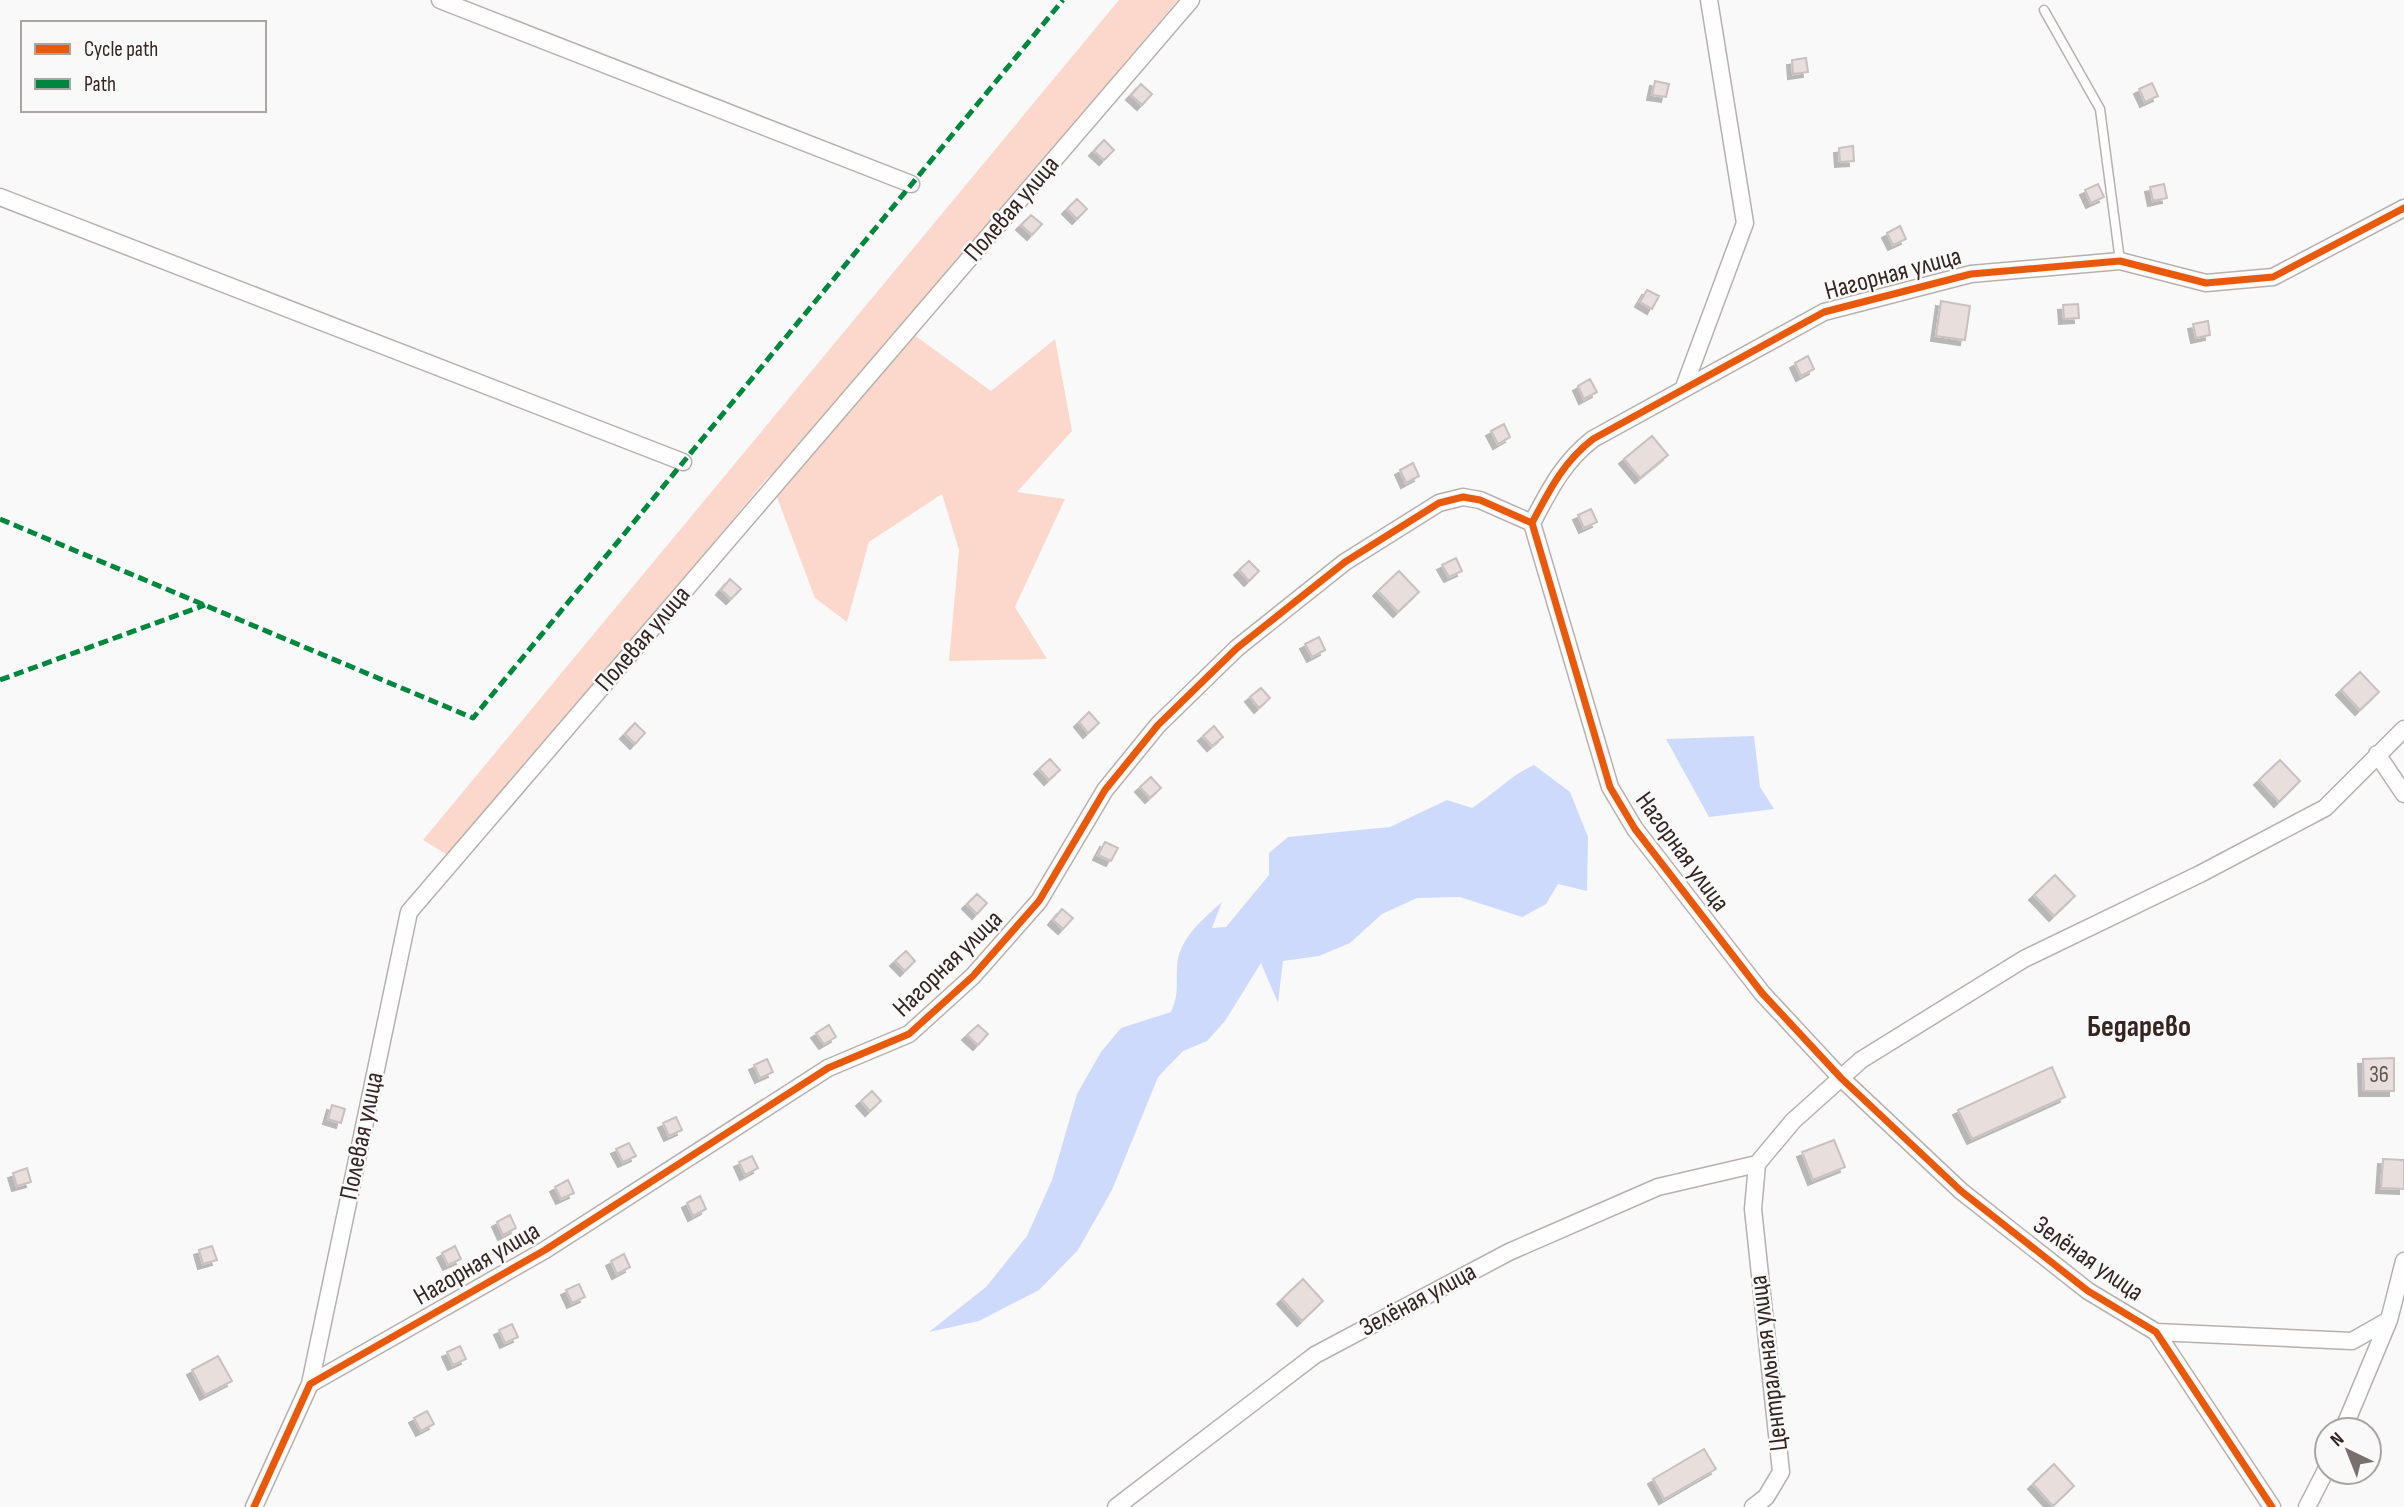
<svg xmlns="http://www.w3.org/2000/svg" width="2404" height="1507" viewBox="0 0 2404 1507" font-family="'Sofia Sans Condensed',sans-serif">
<defs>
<filter id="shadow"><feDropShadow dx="-5" dy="5" stdDeviation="0" flood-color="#0004"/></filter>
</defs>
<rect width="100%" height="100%" fill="#f9f9f9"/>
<!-- green -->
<path fill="#fbd8cb" d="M1119,0H1178L902,326L991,391L1055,339L1072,431L1017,492L1065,499L1015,607L1047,659L949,661L959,550L942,494L869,542L847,622L815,598L769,476L451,857L423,840Z"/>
<!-- water -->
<path fill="#cddafb" d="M1754,736L1760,787L1774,809L1709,817L1666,739Z
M1534,765L1570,792L1588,837L1587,891L1558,884L1546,904L1522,917L1460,897L1417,898L1382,914L1350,943L1319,956L1283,961L1278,1003L1261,963L1225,1021L1207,1041L1183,1051L1158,1077L1112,1190L1078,1250L1039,1290L979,1321L929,1332L986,1287L1027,1236L1052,1180L1077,1094L1101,1052L1121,1028L1171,1012C1179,993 1176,989 1177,969C1177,940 1202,920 1222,902L1212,928L1226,927L1269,875V853L1288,837L1390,827L1447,800L1472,808C1494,794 1510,776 1534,765Z"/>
<!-- building -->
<path fill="#e8dfdd" stroke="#c9c1bf" stroke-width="2" filter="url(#shadow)" d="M1806,58L1808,72L1793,74L1792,60Z
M1655,81L1669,84L1666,97L1652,95Z
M2152,83L2158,96L2145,102L2139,89Z
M1141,84L1152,94L1142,105L1131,95Z
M1104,140L1114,150L1104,160L1094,151Z
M1853,146L1854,161L1840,162L1839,148Z
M2098,184L2104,197L2091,203L2085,190Z
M2164,184L2167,198L2153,201L2150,187Z
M1077,199L1087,209L1077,219L1067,209Z
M1031,215L1042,224L1032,235L1021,225Z
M1900,226L1906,239L1893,245L1887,233Z
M1647,290L1659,296L1652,309L1640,302Z
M1941,301L1970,306L1965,340L1936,336Z
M2078,304L2079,318L2064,319L2063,305Z
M2208,321L2210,335L2196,338L2193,324Z
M1808,356L1814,369L1801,376L1795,363Z
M1590,379L1597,392L1584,399L1578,386Z
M1504,424L1510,437L1498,444L1491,431Z
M1652,436L1668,455L1640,478L1624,459Z
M1413,463L1419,476L1406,483L1400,470Z
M1591,509L1597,522L1584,528L1578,515Z
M1456,558L1462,571L1449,577L1442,565Z
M1249,561L1259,571L1249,581L1239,570Z
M1399,571L1419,592L1398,612L1378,591Z
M730,579L741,589L731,599L721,590Z
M1319,637L1325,650L1312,657L1305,644Z
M2360,672L2379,692L2360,710L2341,690Z
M1261,688L1270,698L1259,708L1250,697Z
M1089,712L1099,723L1088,733L1079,722Z
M635,723L645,733L635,744L625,734Z
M1214,726L1223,737L1212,746L1203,736Z
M1050,759L1060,770L1049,780L1039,769Z
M2280,760L2300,781L2279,802L2259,780Z
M1151,777L1161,788L1150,798L1140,787Z
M1105,842L1118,848L1111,861L1098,855Z
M2055,875L2075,896L2054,916L2034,895Z
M977,894L987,903L977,914L967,904Z
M1062,909L1073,918L1063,929L1053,920Z
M906,951L915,961L905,971L895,961Z
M829,1025L836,1037L824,1044L816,1033Z
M978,1025L988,1034L978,1045L967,1035Z
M2394,1058V1091H2364L2363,1059Z
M767,1059L773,1072L760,1078L754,1065Z
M2052,1067L2065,1097L1972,1139L1958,1110Z
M872,1091L881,1101L870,1111L861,1101Z
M332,1105L345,1109L341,1123L328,1119Z
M676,1117L682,1130L669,1136L663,1123Z
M1834,1140L1845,1167L1813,1180L1802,1152Z
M629,1143L636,1156L623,1162L616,1149Z
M752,1156L758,1168L745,1175L739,1162Z
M2383,1159L2404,1160V1189L2381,1188Z
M27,1168L31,1182L17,1186L13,1173Z
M568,1180L574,1193L561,1199L555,1187Z
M700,1196L706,1209L693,1216L687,1203Z
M510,1215L516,1228L503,1235L497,1222Z
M212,1246L217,1260L203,1264L199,1250Z
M455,1246L461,1259L448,1265L442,1253Z
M624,1254L630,1267L617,1274L611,1261Z
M1303,1279L1323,1301L1302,1321L1282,1299Z
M579,1284L585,1297L572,1303L566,1290Z
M512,1324L518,1337L505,1343L499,1330Z
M460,1346L466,1359L453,1365L447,1352Z
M218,1356L232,1381L205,1395L192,1370Z
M427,1411L434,1424L421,1431L414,1418Z
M1704,1449L1716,1469L1664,1499L1653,1479Z
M2054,1464L2074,1486L2053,1506L2033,1484Z"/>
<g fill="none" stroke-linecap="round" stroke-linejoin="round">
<!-- lane casing -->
<g stroke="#b7b0ae" stroke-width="11">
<path id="lane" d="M2044,10L2100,109L2120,261"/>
</g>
<!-- street casing -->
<g stroke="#b7b0ae" stroke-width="19">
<path id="street" d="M440,0L911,184
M0,197L683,462
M1684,387L1745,223L1709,0
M2377,754L2404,794
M2156,1332L2352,1341L2389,1320
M310,1384L409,912L1191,0
M2343,1430L2389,1320L2404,1261
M254,1507L310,1384L545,1250L828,1068L909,1034L973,976L1039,901L1105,790L1158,725L1237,648L1345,562L1439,503L1463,497L1480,500L1532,523
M1116,1507L1315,1355L1509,1252L1658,1187L1757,1164
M1753,1507L1766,1497L1781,1472L1753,1209L1757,1164L1793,1121L1861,1060L2024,959L2200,874L2325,808L2404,729
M2272,1507L2156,1332L2088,1291L1961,1191L1841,1078L1762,993L1635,829L1610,787L1532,523C1549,491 1563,462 1593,439L1824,312L1971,274L2120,261L2206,283L2273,277L2404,208
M2307,1507L2327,1468"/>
</g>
<!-- lane -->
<use href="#lane" stroke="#fefefe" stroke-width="8"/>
<!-- street -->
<use href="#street" stroke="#fefefe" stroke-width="16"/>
<!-- quiet -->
<path stroke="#00873e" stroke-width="5" stroke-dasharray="10 5" stroke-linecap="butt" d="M0,519L473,718L1063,0
M0,680L205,605"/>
<!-- cycleway casing -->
<g stroke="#f9f9f9" stroke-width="11">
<path id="cycleway" d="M254,1507L310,1384L545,1250L828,1068L909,1034L973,976L1039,901L1105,790L1158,725L1237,648L1345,562L1439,503L1463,497L1480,500L1532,523
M2272,1507L2156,1332L2088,1291L1961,1191L1841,1078L1762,993L1635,829L1610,787L1532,523C1549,491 1563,462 1593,439L1824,312L1971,274L2120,261L2206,283L2273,277L2404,208"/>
</g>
<!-- cycleway -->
<use href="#cycleway" stroke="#e8590c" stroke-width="7"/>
</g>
<g text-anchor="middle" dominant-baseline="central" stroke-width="5" stroke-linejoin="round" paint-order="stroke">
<!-- number labels -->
<g font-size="23" fill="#635651">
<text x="2379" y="1075">36</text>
</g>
<!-- street labels -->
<g font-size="26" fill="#342520" stroke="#f9f9f9">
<text transform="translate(1012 209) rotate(-49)">Полевая улица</text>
<text transform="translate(1893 274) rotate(-15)">Нагорная улица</text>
<text transform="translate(643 639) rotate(-49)">Полевая улица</text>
<text transform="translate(1682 852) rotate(54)">Нагорная улица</text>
<text transform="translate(948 964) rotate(-44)">Нагорная улица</text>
<text transform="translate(362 1136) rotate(-78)">Полевая улица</text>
<text transform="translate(2088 1259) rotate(35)">Зелёная улица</text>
<text transform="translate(477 1264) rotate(-30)">Нагорная улица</text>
<text transform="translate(1418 1300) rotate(-28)">Зелёная улица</text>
<text transform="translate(1769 1363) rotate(-97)">Центральная улица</text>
</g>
<!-- quarter labels -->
<g font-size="30" font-weight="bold" fill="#342520" stroke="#f9f9f9">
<text x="2139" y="1027">Бедарево</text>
</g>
</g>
<!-- legend -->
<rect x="21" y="21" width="245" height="91" fill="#f9f9f9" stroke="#aaa4a2" stroke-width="2"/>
<rect x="35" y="44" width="35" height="10" fill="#e8590c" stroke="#aaa4a2" stroke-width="2"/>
<text x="84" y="56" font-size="21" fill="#342520">Cycle path</text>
<rect x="35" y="79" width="35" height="10" fill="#00873e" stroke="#aaa4a2" stroke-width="2"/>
<text x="84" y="91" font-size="21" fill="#342520">Path</text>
<!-- north arrow -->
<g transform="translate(2348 1451) rotate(317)"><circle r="33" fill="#f9f9f9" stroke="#aaa4a2" stroke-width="2"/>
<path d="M0-5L12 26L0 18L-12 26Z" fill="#796f6c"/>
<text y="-10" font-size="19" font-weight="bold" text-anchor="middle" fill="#342520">N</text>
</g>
</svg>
